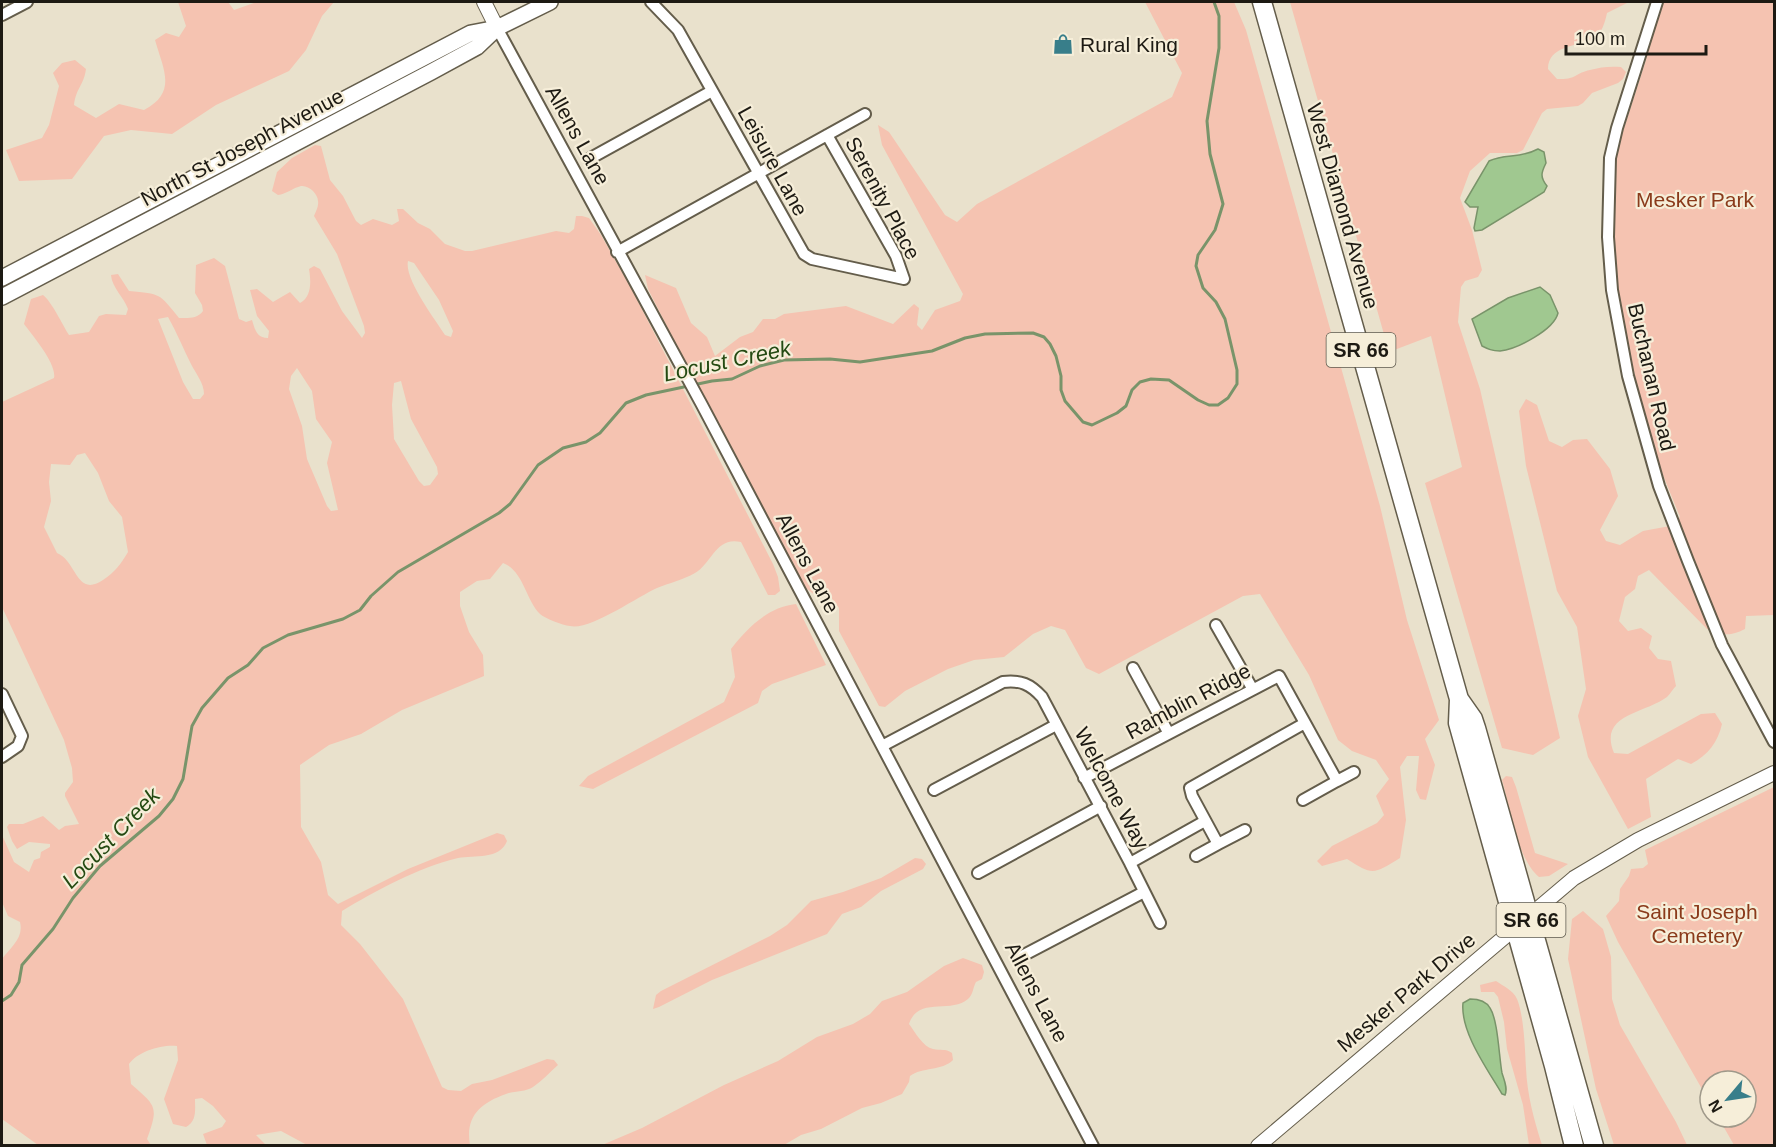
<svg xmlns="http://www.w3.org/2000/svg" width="1776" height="1147" viewBox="0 0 1776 1147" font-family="Arial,sans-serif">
<rect width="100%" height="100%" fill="#e9e1cc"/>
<!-- green -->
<path fill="#f5c3b1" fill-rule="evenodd" d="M178,2H228L234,10L257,2H334L322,16L306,50L289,71L216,105L172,134L131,130L104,136L72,179L19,181L6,150L42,138L49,125L59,86L53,73L62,63L75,60L86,69C84,85 76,88 74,105L96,118L119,104L144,110C178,92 163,69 155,40L166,33L179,37L186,26Z
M1145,2H1234L1246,30L1380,506L1407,620L1439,720L1425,739L1435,765L1426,800L1420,799L1416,790L1419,756H1407L1400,767L1406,820L1400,858C1374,874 1373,876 1347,859L1322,866L1317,861L1332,846L1377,823L1384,815L1376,796L1389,779L1376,760L1352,751L1338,740L1309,675L1260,594L1243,596L1099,674L1086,668L1065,630L1051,626L1033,634L1004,657L974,660L948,669L905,691L885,707L879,706L839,631V608L827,592L817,597L806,588L760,511L648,289L645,275L676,288L691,323L707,337L715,356L740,337L753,332L763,319H775L784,314L846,306L893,324L914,304L919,308L917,325L922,330L935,310L960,301L963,294L882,145L878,125L889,132L945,215L957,222L977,204L1172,97L1182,73Z
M1290,2H1629L1607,13C1605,22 1602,34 1593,38C1578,47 1548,45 1548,69L1557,79C1577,80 1575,73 1590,70C1600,67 1611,66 1621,67L1626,72L1623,79L1618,83L1592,93L1583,103L1578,106L1547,109L1542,113L1523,150L1517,153H1490L1470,171L1460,198L1472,230L1482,270L1478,277L1465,281L1461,287L1458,322L1480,389L1560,738L1533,755L1502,748L1425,483L1462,467L1431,336L1389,352Z
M1663,2H1774V615L1746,616L1745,629C1729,637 1723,635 1707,629L1649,570L1638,576L1635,589L1625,597L1619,621L1628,631L1641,628L1652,636L1649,648L1658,659L1671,661L1676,686C1673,689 1670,694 1667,697C1644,714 1598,714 1614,753L1628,754L1701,714L1715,713L1722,724C1718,742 1708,755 1691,764L1678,759L1646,779L1651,817L1628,829L1588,757L1578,716L1586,689L1577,627L1557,591L1526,466L1519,411L1526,399L1537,405L1549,441L1562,447L1573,440L1587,439L1610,469L1618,496L1600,530L1606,541L1620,545L1643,531L1670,526L1680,517L1648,438L1616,286L1613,164L1616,163V153L1646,60L1653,21Z
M315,145L321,146L330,180L343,196L356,221L361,225L373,219L392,225L399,221L397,209H403L418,223L430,229L445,244L465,251H472L556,231L569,233L574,229L576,216H582L589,218L601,235L631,288L773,564L778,577L780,591L775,595H768L741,542C716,536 712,563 695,573C683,580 669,583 657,588C637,597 589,631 570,626C562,625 546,619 540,614C526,600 523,570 503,563L490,579L477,581L460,592V606L469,632L483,655L484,676L402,710L361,734L329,745L300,765L301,827L321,862L328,895L338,904L408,869L497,833L504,835L507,841C500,860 474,855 458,858C417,868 377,890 342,911L341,925L360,944L403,999L442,1087L448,1090L461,1091L472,1084L492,1080L547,1059L554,1060L558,1065C550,1072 542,1081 533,1087C526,1092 514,1091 506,1094C480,1103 465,1117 470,1145H307L281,1131L256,1135L266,1145H207L203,1134L222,1127L226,1121L213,1106L202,1098L195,1099C195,1110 197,1121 186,1127L173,1124L164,1099L178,1060L177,1046C163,1044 138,1051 129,1064L131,1084C156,1106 159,1106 147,1139L151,1145H38L2,1119V959C11,947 24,938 20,922L8,916L2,902V835L14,862L29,872L34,860L40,858L41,852L50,847V844L29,842L17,849L12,841L7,827L9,824H23L43,816L59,830L65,826L79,824L65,796V793L73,782L72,768L64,740L2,607V402L54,378C57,364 33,336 24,324L31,299L43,295C52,302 62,324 69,335L89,332L99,316L106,314L126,315L128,309C124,297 112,288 111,275L118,274L129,291C161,294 159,293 179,318C189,318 197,319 203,311L202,305L195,293L196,265L214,258L225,266L239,319L246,322L252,320C255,329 256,338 268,338L269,331L257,316L250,290L257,289L273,302L290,292L300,303C312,297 311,281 309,269L314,266L320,269L342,311L362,338L365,333L364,326L337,254L314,216C316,211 319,206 318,201C318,194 309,185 301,186C293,188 286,194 278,195L272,191L277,172L292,158ZM408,261L414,263L439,300L453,331L451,337L445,335C435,319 404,279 408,261ZM168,317C177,333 183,348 191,364C196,374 204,383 204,394L200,399H193L183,382L158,319ZM297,368L312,391L316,419L332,442L327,463L338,510L331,511L327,506L307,459L302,426L289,389L291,376ZM401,381L411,419L437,467L438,474L430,485L424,486L419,481L394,439L392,405L394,383ZM85,453L98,473L109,501L122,517L128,552C121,564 115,572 103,580C76,598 77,561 57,553L44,527L51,501L49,482L51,464L70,465L77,455Z
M796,604L826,665L772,684L762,691L758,703L593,789L579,786L588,776L724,702L735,677L731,649C747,628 768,607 796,604Z
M1506,776L1512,777L1516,787L1535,853L1568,864L1549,876L1539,877C1517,859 1510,807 1502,780Z
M1774,787V1145H1734L1718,1117H1746V1081H1710V1103L1618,942L1606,916L1619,901L1620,889L1629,876L1631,869L1643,868L1648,864L1645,850Z
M915,858L922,859L926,864L923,869L881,891L861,907L842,914L827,934L712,980L659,1007L653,1009L656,995L661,991L770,936L787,925L811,901L843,892L881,878Z
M1583,911L1603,929L1611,957L1612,999L1620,1025L1676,1122L1687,1145H1614L1596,1089L1568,959L1572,919Z
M963,958L982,965L984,972L982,979L976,982C973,987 973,995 968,999C951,1014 918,996 909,1024C915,1032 923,1047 933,1049C941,1051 945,1048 952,1053L953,1060C942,1071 922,1067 910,1076L909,1082L902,1094L881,1103L862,1108L821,1129L801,1135L784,1145H602L642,1128L724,1085L778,1061L817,1037L853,1024L870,1014L882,1001L907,992L944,966Z
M1496,981C1503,986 1513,990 1517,999C1524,1016 1525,1049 1526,1068C1527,1094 1534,1120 1542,1145H1529L1523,1105L1507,1049L1504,1022L1498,997L1494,992H1481L1480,985Z"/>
<!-- water -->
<path fill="#a0c890" stroke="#79946a" stroke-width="1.5" d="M1538,149L1544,152L1546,163C1541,173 1540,177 1547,186L1544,192L1482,230L1475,231L1474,228L1478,207H1470L1465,202L1489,161C1505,153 1520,159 1538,149Z
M1540,287L1550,295L1558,313C1554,330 1517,349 1500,351C1492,351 1488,349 1482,346L1472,319L1508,298Z
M1470,999C1478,999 1486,1001 1490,1008C1498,1020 1499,1057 1502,1073C1504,1080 1508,1088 1505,1095L1502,1094C1488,1070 1460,1032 1463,1003Z"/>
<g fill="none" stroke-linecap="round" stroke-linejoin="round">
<!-- stream -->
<path stroke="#79946a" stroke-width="3" d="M2,1001L11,995L19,982L22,965L53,929L73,898L100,866L159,816L173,799L183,779L192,726L202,708L228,678L248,665L263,648L288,635L343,619L360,610L371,596L398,572L499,513L510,504L538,465L563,448L586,442L600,433L626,403L646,395L712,381L732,379L760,366L784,360L830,359L860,362L932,351L965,338L985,334L1033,333L1044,337L1050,344L1056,356L1061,376V390L1065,401L1083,422L1092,425L1117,413L1126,406L1132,390L1140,382L1151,379L1169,380L1198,400L1209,405H1218L1228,398L1237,384V370L1225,319L1216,302L1203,288L1196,266L1198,255L1215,230L1223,204L1210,154L1207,121L1219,48V16L1214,2"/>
<!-- minor casing -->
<g stroke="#645d4b" stroke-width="14">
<path id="minor" d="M651,2L678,30L804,254L812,259L904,279L896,256L827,135
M1657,2L1617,128L1610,158L1608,237L1612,290L1628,376L1659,486L1688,561L1722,645L1774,742
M2,15L27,2
M497,28L702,405L1093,1146
M589,159L712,91
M617,252L865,114
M1216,625L1252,688
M1133,668L1168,732
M2,694L22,736L18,746L2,757
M882,746L1003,682C1021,680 1030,684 1042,697L1130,863L1160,923
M1084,778L1279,676L1305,723
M1337,781L1354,772
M934,790L1056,725
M1218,844L1245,830
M1196,856L1218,844L1192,796L1190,788L1305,723L1337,781L1303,800
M1130,863L1205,821
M978,873L1101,806
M1022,956L1144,892"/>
</g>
<!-- tertiary casing -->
<g stroke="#645d4b" stroke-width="16">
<path id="tertiary" d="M484,2L497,28
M1258,1146L1574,878L1638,840L1774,773"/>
</g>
<!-- secondary casing -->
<g stroke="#645d4b" stroke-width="18">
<path id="secondary" d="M2,278L471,33L497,28L550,2
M2,297L431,72L477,47L497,28"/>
</g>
<!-- primary casing -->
<g stroke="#645d4b" stroke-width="21">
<path id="primary" d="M1262,2L1459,699L1473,719L1476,728L1594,1146
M1459,699L1458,723L1554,1066L1574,1146"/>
</g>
<!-- minor -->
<use href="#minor" stroke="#fff" stroke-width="10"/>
<!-- tertiary -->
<use href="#tertiary" stroke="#fff" stroke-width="14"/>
<!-- secondary -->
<use href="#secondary" stroke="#fff" stroke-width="15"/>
<!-- primary -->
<use href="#primary" stroke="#fff" stroke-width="18"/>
</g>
<!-- icons -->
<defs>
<g id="shop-bare" transform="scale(1.62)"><path d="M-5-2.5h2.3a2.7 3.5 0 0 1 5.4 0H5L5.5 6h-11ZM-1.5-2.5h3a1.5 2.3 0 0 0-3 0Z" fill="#387e8a" stroke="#f6eed9" stroke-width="2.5" paint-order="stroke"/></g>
</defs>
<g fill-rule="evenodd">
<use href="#shop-bare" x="1063" y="44"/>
</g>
<g text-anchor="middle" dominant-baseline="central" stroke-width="4.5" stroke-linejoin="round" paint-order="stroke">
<!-- shield labels -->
<g fill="#f6eed9" stroke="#5e5a4e" stroke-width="1.5">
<rect x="1326.5" y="333" width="69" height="34" rx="4.5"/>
<rect x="1496.5" y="903" width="69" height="34" rx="4.5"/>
</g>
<g font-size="20" font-weight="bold" fill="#1d1a13">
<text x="1361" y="350">SR 66</text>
<text x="1531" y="920">SR 66</text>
</g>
<!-- poi labels -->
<g font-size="21" fill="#1d1a13" stroke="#f6eed9" text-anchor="start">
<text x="1080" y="44">Rural King</text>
</g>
<!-- street labels -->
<g font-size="21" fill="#1d1a13" stroke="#f6eed9">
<text transform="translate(578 135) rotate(61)">Allens Lane</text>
<text transform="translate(242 147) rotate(-28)">North St Joseph Avenue</text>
<text transform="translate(773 161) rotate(61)">Leisure Lane</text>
<text transform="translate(883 198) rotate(62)">Serenity Place</text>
<text transform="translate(1343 206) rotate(74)">West Diamond Avenue</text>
<text transform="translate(1652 377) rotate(77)">Buchanan Road</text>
<text transform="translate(808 563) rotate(62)">Allens Lane</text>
<text transform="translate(1188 701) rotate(-28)">Ramblin Ridge</text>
<text transform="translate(1112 788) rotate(62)">Welcome Way</text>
<text transform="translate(1037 992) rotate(62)">Allens Lane</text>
<text transform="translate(1406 992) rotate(-40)">Mesker Park Drive</text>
</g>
<!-- park labels -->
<g font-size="21" fill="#8a3a1a" stroke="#f6eed9">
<text x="1695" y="199">Mesker Park</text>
<text x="1697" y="911">Saint Joseph<tspan x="1697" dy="24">Cemetery</tspan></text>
</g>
<!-- water labels -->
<g font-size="22" font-style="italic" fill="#244a12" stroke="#f6eed9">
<text transform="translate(727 361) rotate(-12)">Locust Creek</text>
<text transform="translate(111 838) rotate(-46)">Locust Creek</text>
</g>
</g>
<!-- border -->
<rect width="1776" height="1147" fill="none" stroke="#1d1a13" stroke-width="6"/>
<!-- north arrow -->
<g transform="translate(1728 1099) rotate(241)"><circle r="28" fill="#f6eed9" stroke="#9f998a" stroke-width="1.5"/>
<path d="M0-4.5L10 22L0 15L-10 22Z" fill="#387e8a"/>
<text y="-9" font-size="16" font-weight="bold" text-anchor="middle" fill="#1d1a13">N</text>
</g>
<!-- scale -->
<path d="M1566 45v9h140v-9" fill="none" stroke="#1d1a13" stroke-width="3"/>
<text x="1575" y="45" font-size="18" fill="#1d1a13" stroke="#f6eed9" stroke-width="4.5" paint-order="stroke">100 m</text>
</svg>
